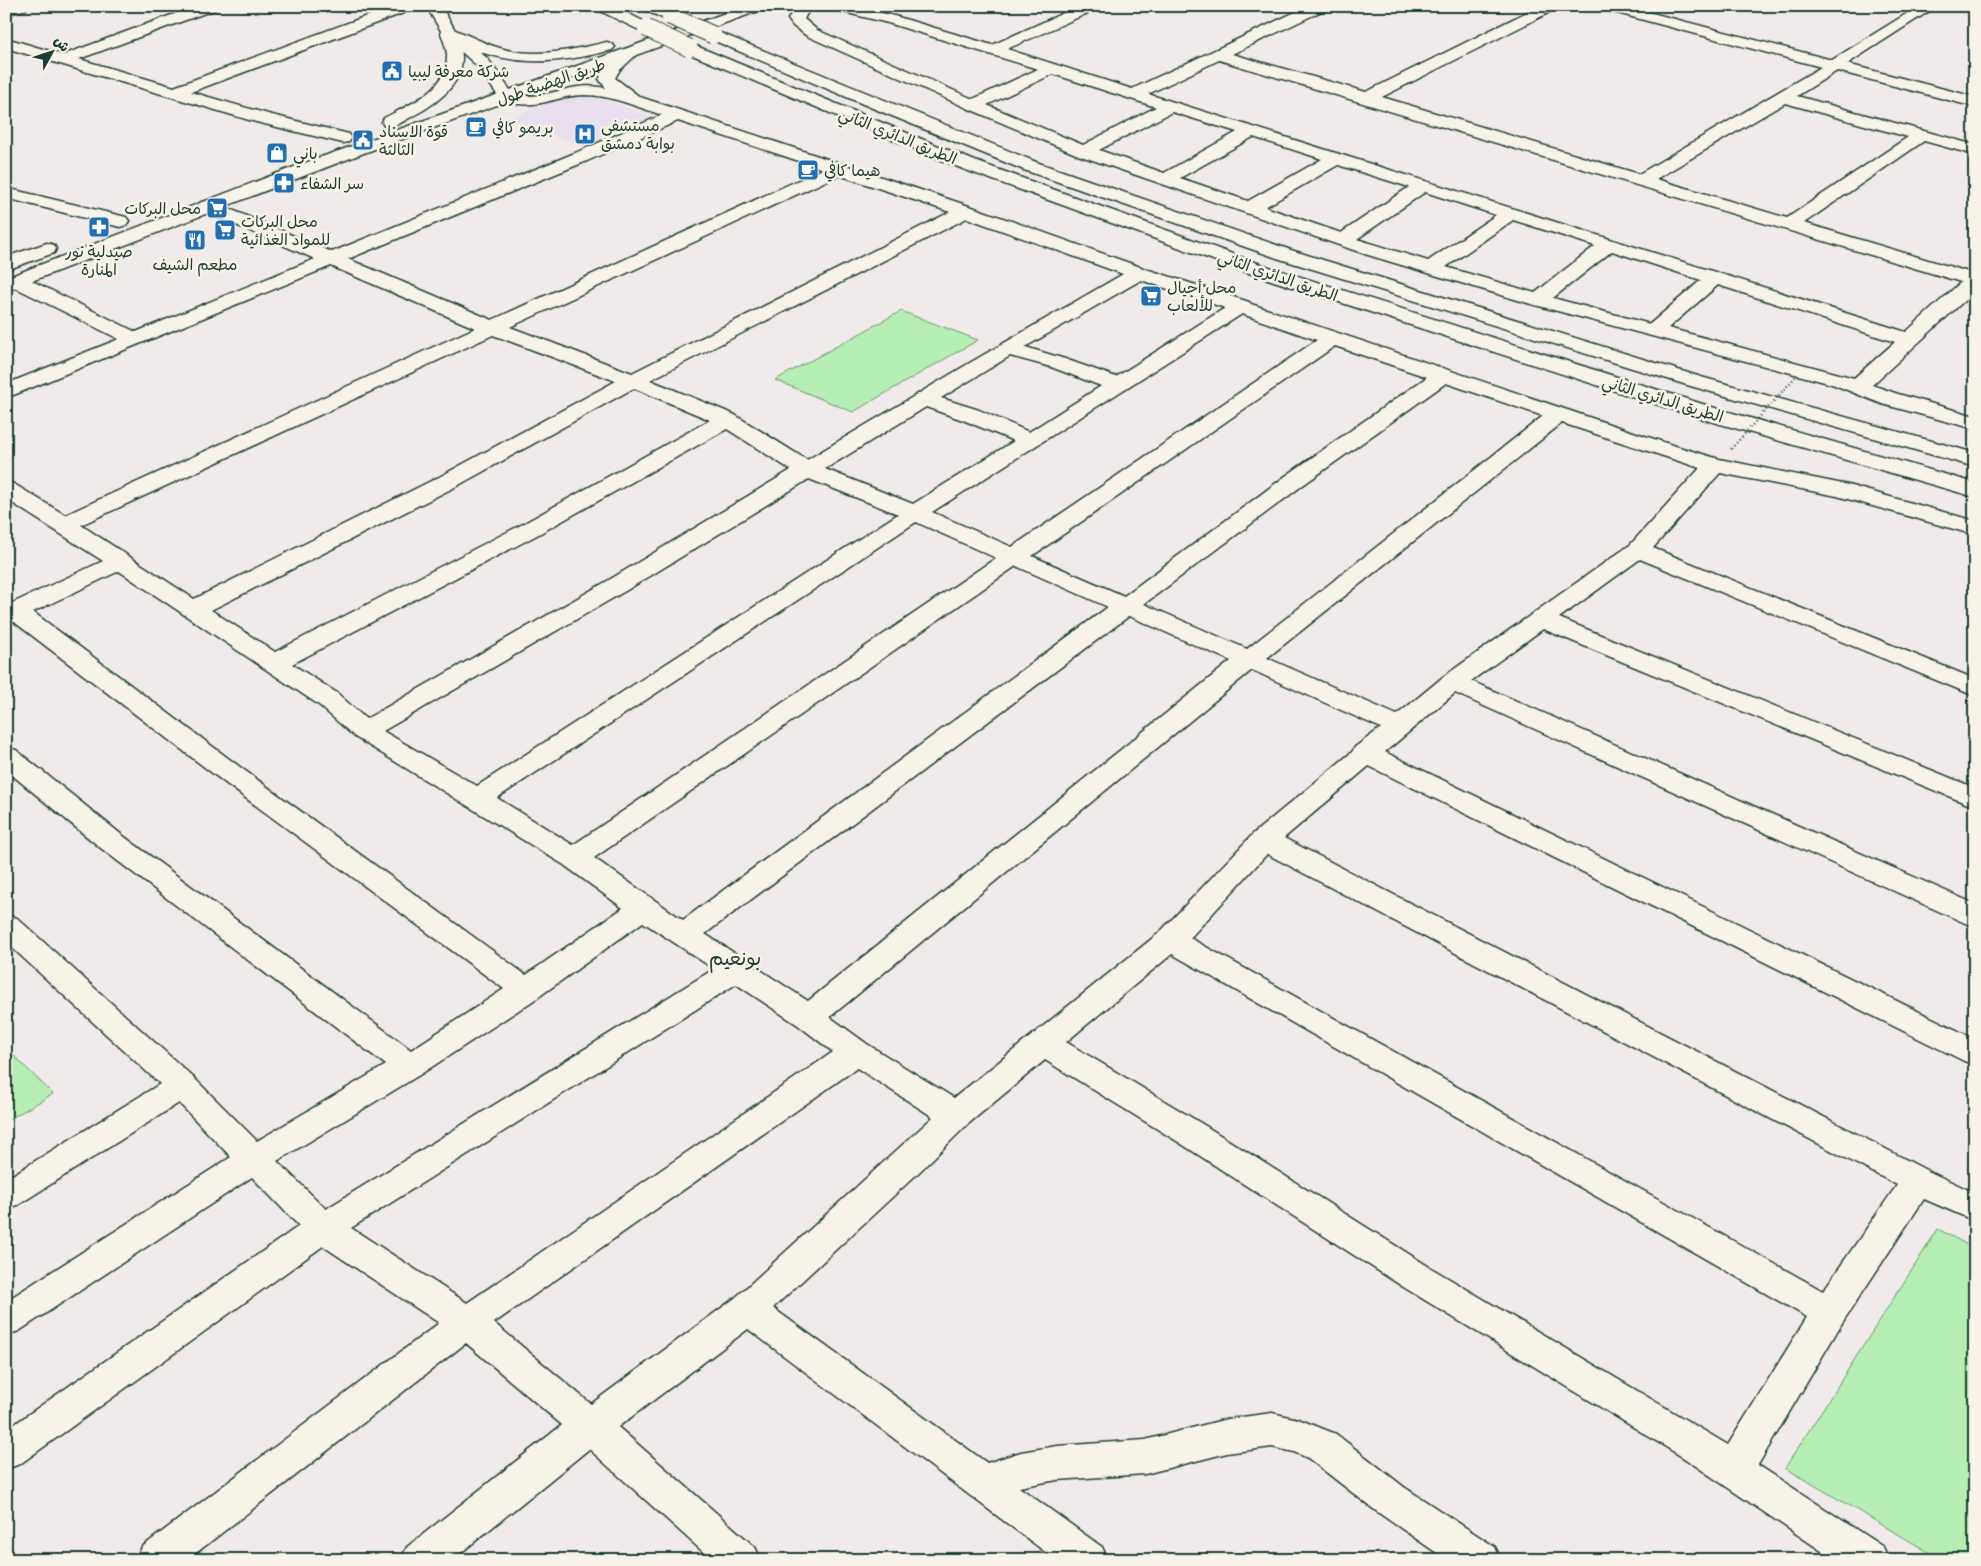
<svg xmlns="http://www.w3.org/2000/svg" width="1981" height="1566" viewBox="0 0 1981 1566" font-family="Itim,'Playpen Sans Arabic',sans-serif">
<rect width="100%" height="100%" fill="#f1eaeb"/>
<filter id="ink" filterUnits="userSpaceOnUse"><feTurbulence type="fractalNoise" baseFrequency=".02" numOctaves="2"/><feDisplacementMap in="SourceGraphic" scale="10" xChannelSelector="R" yChannelSelector="G"/><feConvolveMatrix kernelMatrix="1 2 1 2 8 2 1 2 1" color-interpolation-filters="sRGB"/></filter>
<g filter="url(#ink)">
<!-- built -->
<path fill="#e9dfee" d="M596,96L654,119L588,148L509,118L555,100Z"/>
<!-- green -->
<path fill="#b5eeb2" stroke="#6a9673" d="M901,311L978,340L853,412L775,380Z
M6,1048L53,1094L6,1121Z
M1938,1229L1975,1249V1560H1942L1785,1468Z"/>
<g fill="none" stroke-linecap="round" stroke-linejoin="round">
<!-- minor casing -->
<g stroke="#1f3d34" stroke-width="3">
<path id="minor" d="M6,6H28L26,9L6,15Z
M196,6H218L216,9L79,59L174,87L394,6H416L414,9L191,92L268,114L349,134L352,138L349,142L343,143L256,122L6,48V38L63,55Z
M796,6H811L804,19L817,30L973,99L1038,69L888,23L831,9L829,6H855L898,17L992,45L1079,6H1099L1097,9L1007,49L1132,89L1308,6H1328L1326,9L1232,54L1366,92L1539,6H1558L1556,9L1382,97L1639,174L1821,67L1602,9L1600,6H1625L1832,60L1919,6H1937L1847,64L1975,97V107L1837,71L1797,96L1975,145V155L1924,141L1804,223L1975,274V291L1872,385L1898,394L1975,416V429L1882,404L1832,384L1531,304L1368,255L1078,155L967,108L807,36L793,26L788,19ZM1219,60L1961,282L1906,332L1148,94ZM1053,74L1156,107L1083,145L987,105ZM1785,103L1908,137L1787,218L1656,179ZM1172,112L1237,132L1164,173L1099,150ZM1253,137L1322,159L1248,201L1180,178ZM1338,165L1409,187L1341,233L1265,207ZM1425,192L1496,215L1428,261L1357,239ZM1513,220L1595,246L1535,293L1446,267ZM1612,251L1701,280L1650,324L1553,298ZM1718,285L1895,342L1854,378L1668,328Z
M629,49L635,51L637,54L619,71L615,78L640,97L972,207L1146,269L1249,302L1251,304L1672,445L1719,459L1848,485L1975,521V535L1837,496L1720,473L1653,548L1975,679V696L1640,559L1559,618L1975,788V807L1543,629L1471,681L1975,904V926L1965,923L1455,693L1385,752L1975,1039V1065L1964,1061L1369,766L1284,838L1930,1172L1975,1193V1221L1924,1199L1842,1323L1758,1465L1883,1547L1889,1560H1835L1684,1458L1405,1288L1180,1143L1045,1060L968,1124L917,1174L773,1308L987,1463L1021,1452L1057,1446L1145,1440L1227,1419L1272,1413L1298,1419L1336,1434L1404,1487L1495,1547L1501,1560H1447L1376,1511L1308,1458L1294,1452L1272,1447L1227,1453L1145,1474L1057,1480L1019,1487L1102,1547L1108,1560H1056L748,1329L618,1427L755,1547L761,1560H712L589,1449L452,1560H401L407,1547L562,1425L466,1343L187,1560H136L142,1547L439,1323L323,1246L20,1464L6,1469V1430L299,1226L252,1177L19,1331L6,1335V1301L231,1157L179,1103L18,1205L6,1209V1179L160,1084L6,942V915L17,918L193,1077L257,1141L386,1065L102,849L6,770V748L16,750L122,835L411,1050L504,989L224,782L13,621L6,622V606L103,561L6,499V482L14,484L65,515L475,328L331,266L6,398V384L119,339L10,285L7,281L10,277L17,275L24,277L136,332L315,259L201,210L198,206L201,202L207,201L213,202L332,252L575,153L662,115C637,107 611,95 584,95C550,96 539,112 501,100L499,97L501,94C511,91 522,97 532,96C560,93 576,82 606,88L599,79C605,67 615,53 629,49ZM678,121L823,169L492,320L348,259L587,161ZM839,175L950,212L632,373L510,327ZM967,218L1123,274L973,361L807,460L735,415L650,380ZM1141,280L1225,308L1116,377L1065,359L1025,347ZM1242,314L1317,340L1012,547L932,512ZM493,335L616,381L441,476L194,599L81,525ZM1335,346L1427,377L1287,475L1124,596L1032,556ZM1010,356L1051,367L1101,386L1029,432L979,410L941,398ZM1446,383L1543,416L1247,649L1144,604L1303,485ZM634,388L710,420L521,525L275,652L211,610L457,486ZM926,407L963,420L1014,441L913,504L825,469ZM1562,423L1700,468L1630,545L1443,677L1397,715L1267,658ZM727,429L791,470L609,580L366,719L337,693L292,664L537,535ZM809,479L898,514L477,786L383,731L627,590ZM916,522L996,558L573,845L497,798ZM1016,566L1108,607L683,920L594,858ZM119,571L319,705L355,737L564,865L623,908L526,975L244,770L33,612ZM1129,616L1231,661L808,1001L705,934ZM1252,670L1381,728L1355,747L1352,752L1254,833L1159,933L954,1098L867,1044L830,1017ZM1267,854L1897,1185L1823,1291L1190,938ZM643,922L714,969L326,1209L277,1161L421,1074L537,998ZM1172,954L1807,1317L1728,1445L1431,1268L1204,1125L1066,1042ZM736,984L798,1025L833,1052L467,1303L351,1228ZM857,1068L933,1117L735,1298L591,1404L494,1323Z
M6,188L126,217L129,221L126,225L120,227L6,198Z"/>
</g>
<!-- major casing -->
<g stroke="#1f3d34" stroke-width="3">
<path id="major" d="M426,6H441L455,30L488,59L515,97L513,100H501L476,65L444,36Z"/>
</g>
<!-- highway casing -->
<g stroke="#1f3d34" stroke-width="3">
<path id="highway" d="M594,6H613L651,25L654,28L651,31H641L596,9Z
M640,6C653,6 669,5 678,16L675,19H665L642,9Z
M745,6H766L764,9L361,154L6,291V278L299,165Z
M449,28C466,33 482,43 500,48C535,59 572,50 607,42L612,44L615,47L612,50C557,64 513,68 460,44C470,79 441,101 413,116C403,121 395,128 384,126L382,122L384,118C409,105 448,90 447,56C447,48 443,40 441,33L444,30Z
M713,30L1036,162L1291,250L1701,377L1975,453V467L1687,385L1277,258L1024,170L870,107L708,38L705,35L708,32Z
M689,43L975,161L1263,265L1712,407L1975,483V497L1696,417L1249,273L963,169L683,51L681,48L683,45Z
M47,243L54,245L56,249L54,253L6,270V257Z"/>
</g>
<!-- minor -->
<use href="#minor" fill="#f7f3e8" fill-rule="evenodd"/>
<!-- major -->
<use href="#major" fill="#f7f3e8" fill-rule="evenodd"/>
<!-- highway -->
<use href="#highway" fill="#f7f3e8" fill-rule="evenodd"/>
<!-- highway-bridge casing -->
<g stroke="#1f3d34" stroke-width="19" stroke-linecap="butt">
<path id="highway-bridge" d="M670,16L713,35
M646,28L689,48"/>
</g>
<!-- path-bridge -->
<path stroke="#1f3d34" stroke-width="2.5" stroke-dasharray="1 3" stroke-linecap="butt" d="M1731,449L1797,375"/>
<!-- highway-bridge -->
<use href="#highway-bridge" stroke="#f7f3e8" stroke-width="17"/>
</g>
</g>
<!-- icons -->
<defs>
<g id="civic-square" transform="scale(1.125)"><rect x="-9" y="-9" width="18" height="18" rx="4" fill="#1f6fb2" stroke="#f7f3e8"/><path d="M-.6-6.5H3V-4.5H.6V-3L4-1V1h2V6H-6V1h2V-1L-.6-3ZM-1.2 2.5V6h2.4V2.5Z" fill="#fff"/></g>
<g id="cafe-square" transform="scale(1.125)"><rect x="-9" y="-9" width="18" height="18" rx="4" fill="#1f6fb2" stroke="#f7f3e8"/><path d="M-5.5-4.5H6V0H3Q3 3.5 0 3.5H-2.5Q-5.5 3.5-5.5 0ZM3-3.2v2h1.7v-2ZM-6 4.5H4V6H-6Z" fill="#fff"/></g>
<g id="hospital-square" transform="scale(1.125)"><rect x="-9" y="-9" width="18" height="18" rx="4" fill="#1f6fb2" stroke="#f7f3e8"/><path d="M-5-5h3v3.5h4V-5h3V5h-3V1.5h-4V5h-3Z" fill="#fff"/></g>
<g id="shop-square" transform="scale(1.125)"><rect x="-9" y="-9" width="18" height="18" rx="4" fill="#1f6fb2" stroke="#f7f3e8"/><path d="M-5-2.5h2.3a2.7 3.5 0 0 1 5.4 0H5L5.5 6h-11ZM-1.5-2.5h3a1.5 2.3 0 0 0-3 0Z" fill="#fff"/></g>
<g id="pharmacy-square" transform="scale(1.125)"><rect x="-9" y="-9" width="18" height="18" rx="4" fill="#1f6fb2" stroke="#f7f3e8"/><path d="M-2-6h4v4h4v4h-4v4h-4v-4h-4v-4h4Z" fill="#fff"/></g>
<g id="supermarket-square" transform="scale(1.125)"><rect x="-9" y="-9" width="18" height="18" rx="4" fill="#1f6fb2" stroke="#f7f3e8"/><path d="M-6-5.5h2.5l.6 2H6L4.5 2H-2.5L-4.4-4H-6ZM-1.5 3.2a1.3 1.3 0 1 0 .1 0ZM3 3.2a1.3 1.3 0 1 0 .1 0Z" fill="#fff"/></g>
<g id="restaurant-square" transform="scale(1.125)"><rect x="-9" y="-9" width="18" height="18" rx="4" fill="#1f6fb2" stroke="#f7f3e8"/><path d="M-5-6h1v4h1v-4h1v4h1v-4h1v5L-1.5 .5V6h-2V.5L-5-1ZM5-6V6H3V1.5H1.5Q1.5-4 5-6Z" fill="#fff"/></g>
</defs>
<g fill-rule="evenodd">
<use href="#civic-square" x="392" y="71"/>
<use href="#cafe-square" x="476" y="127"/>
<use href="#hospital-square" x="585" y="134"/>
<use href="#civic-square" x="363" y="140"/>
<use href="#shop-square" x="277" y="153"/>
<use href="#cafe-square" x="808" y="170"/>
<use href="#pharmacy-square" x="284" y="183"/>
<use href="#supermarket-square" x="217" y="208"/>
<use href="#pharmacy-square" x="99" y="227"/>
<use href="#supermarket-square" x="225" y="230"/>
<use href="#restaurant-square" x="195" y="240"/>
<use href="#supermarket-square" x="1151" y="296"/>
</g>
<g text-anchor="middle" dominant-baseline="central" stroke-width="5" stroke-linejoin="round" paint-order="stroke">
<!-- far-poi labels -->
<g font-size="16" fill="#1f3d34" stroke="#f7f3e8" text-anchor="start">
<text x="408" y="71">شركة معرفة ليبيا</text>
<text x="601" y="125">مستشفي<tspan x="601" dy="18">بوابة دمشق</tspan></text>
<text x="492" y="127">بريمو كافي</text>
<text x="379" y="131">قوة الاسناد<tspan x="379" dy="18">الثالثة</tspan></text>
<text x="293" y="153">باني</text>
<text x="824" y="170">هيما كافي</text>
<text x="300" y="183">سر الشفاء</text>
<text x="201" y="208" text-anchor="end">محل البركات</text>
<text x="241" y="221">محل البركات<tspan x="241" dy="18">للمواد الغذائية</tspan></text>
<text x="99" y="251" text-anchor="middle">صيدلية نور<tspan x="99" dy="18">المنارة</tspan></text>
<text x="195" y="264" text-anchor="middle">مطعم الشيف</text>
<text x="1167" y="287">محل أجيال<tspan x="1167" dy="18">للألعاب</tspan></text>
</g>
<!-- far-street labels -->
<g font-size="16" fill="#1f3d34" stroke="#f7f3e8">
<text transform="translate(551 82) rotate(-19)">طريق الهضبة طول</text>
<text transform="translate(898 136) rotate(22)">الطريق الدائري الثاني</text>
<text transform="translate(1278 276) rotate(19)">الطريق الدائري الثاني</text>
<text transform="translate(1663 399) rotate(17)">الطريق الدائري الثاني</text>
</g>
<!-- neighbourhood labels -->
<g font-size="20" fill="#1f3d34" stroke="#f7f3e8">
<text x="735" y="958">بونعيم</text>
</g>
</g>
<!-- margin -->
<rect width="1981" height="1566" fill="none" stroke="#f7f3e8" stroke-width="25"/>
<rect x="12" y="12" width="1956" height="1541" fill="none" stroke="#1f3d34" stroke-width="2" filter="url(#ink)"/>
<!-- north arrow -->
<g transform="translate(52 52) rotate(50)" stroke="#f7f3e8" stroke-width="4" paint-order="stroke">
<path d="M0-4L9 19L0 12L-9 19Z" fill="#1f3d34"/>
<text y="-8" font-size="14" font-weight="bold" text-anchor="middle" fill="#1f3d34">ش</text>
</g>
</svg>
